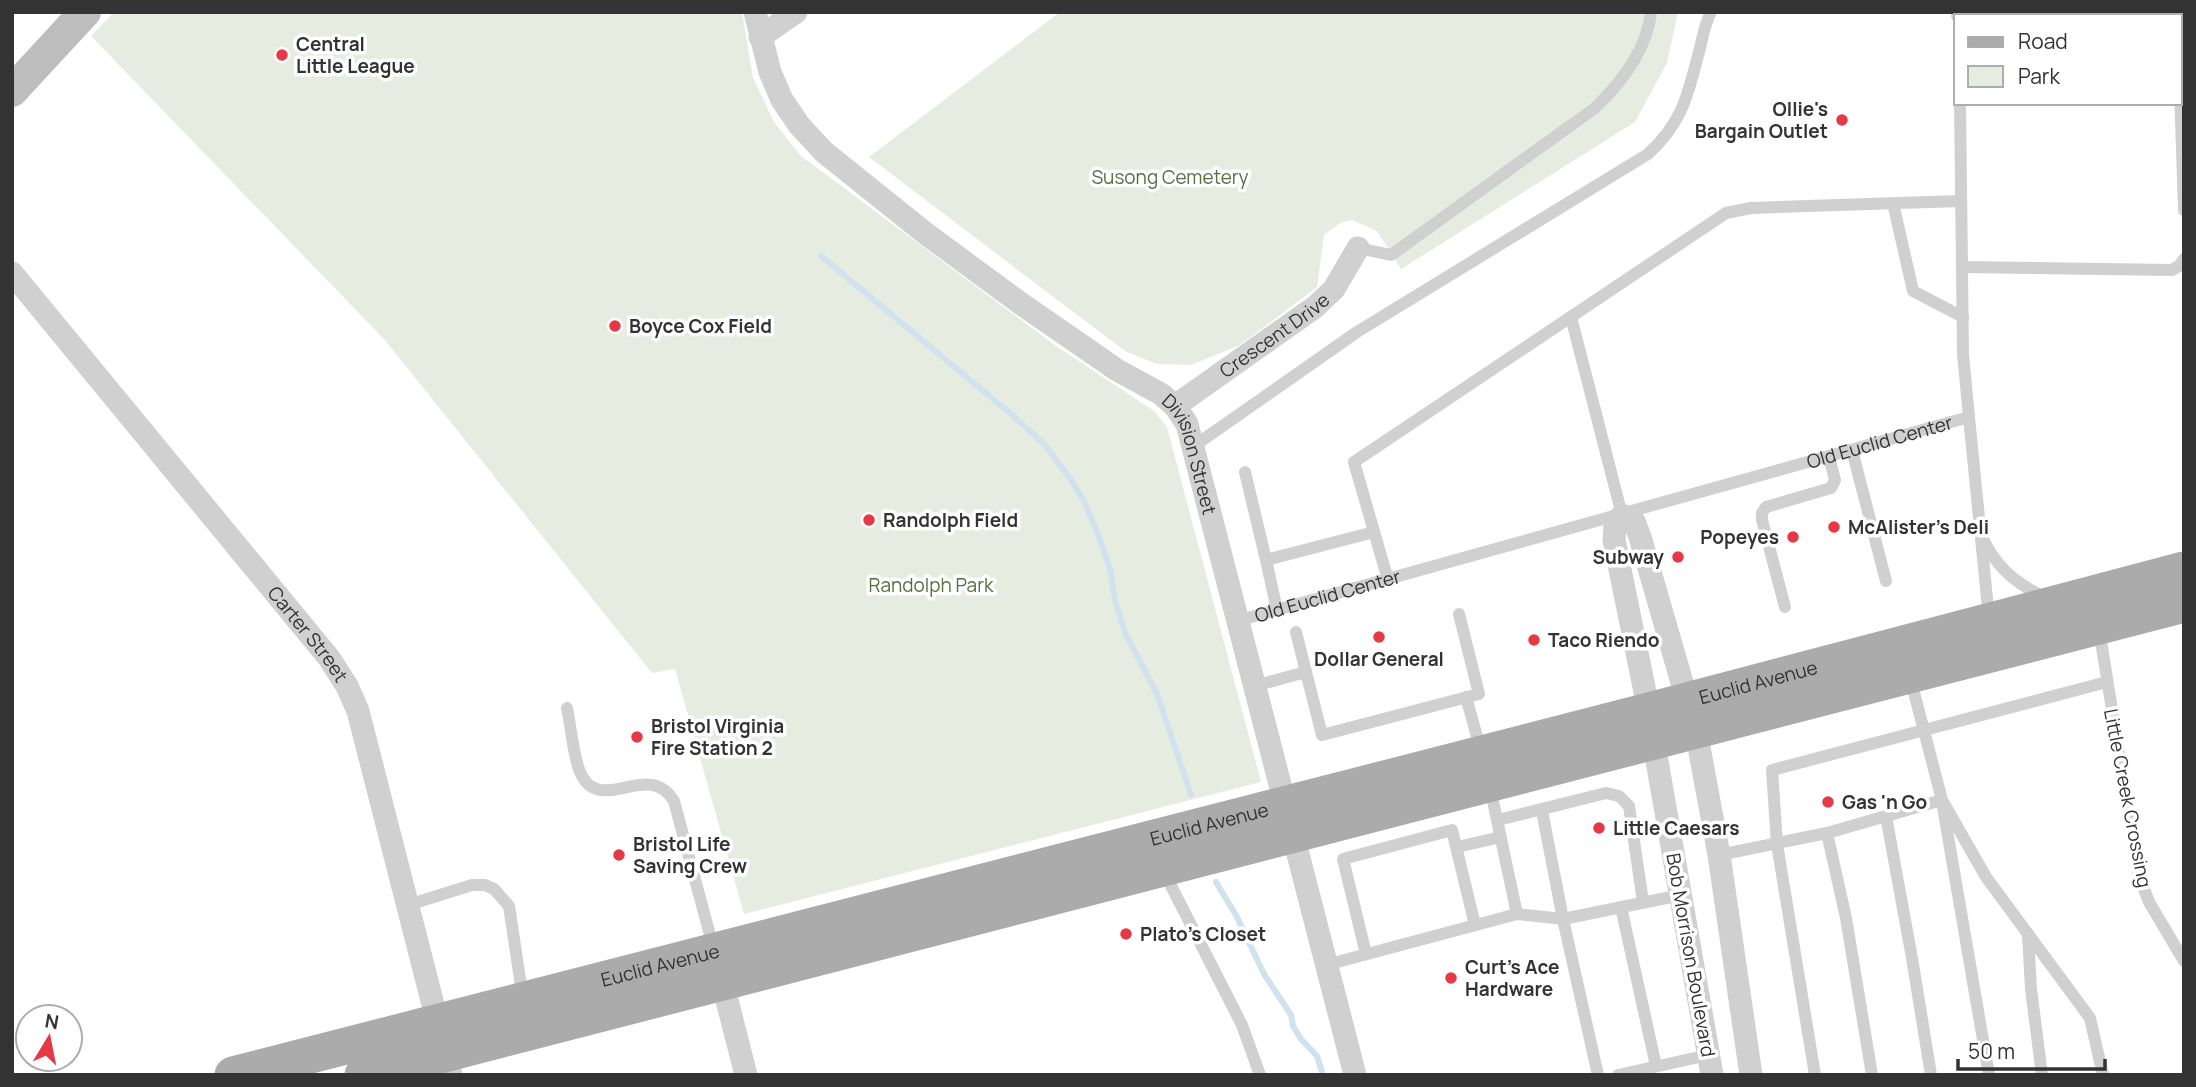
<svg xmlns="http://www.w3.org/2000/svg" width="2196" height="1087" viewBox="0 0 2196 1087" font-family="Manrope,sans-serif">
<rect width="100%" height="100%" fill="#fff"/>
<!-- green -->
<path fill="#e6ecdf" d="M114,12H742L753,78L774,122L801,156L1056,346L1154,411L1167,427L1261,782L744,914L675,669L652,673L384,339L91,36Z
M1060,12H1678L1667,63L1635,122L1401,269L1377,231L1352,220L1340,223L1324,235L1317,287L1240,345L1191,365L1157,364L1125,351L869,157Z"/>
<g fill="none" stroke-linecap="round" stroke-linejoin="round">
<!-- stream -->
<path stroke="#cfe2ee" stroke-width="6" d="M821,256L1011,414L1044,444L1070,478L1085,503L1099,537L1110,569L1115,600L1125,633L1157,694L1191,795
M1216,882L1237,917L1264,974L1291,1015L1293,1026L1301,1039L1317,1056L1323,1075"/>
<!-- lane -->
<g stroke="#d0d0d0" stroke-width="12">
<path d="M1957,12V16"/>
<path d="M2168,12L2169,16"/>
<path d="M2180,90L2184,210"/>
<path d="M1893,203L1913,291L1963,317"/>
<path d="M1358,248L1391,255L1595,108C1621,83 1647,50 1651,12"/>
<path d="M1962,267L2172,270L2179,266L2184,259"/>
<path d="M1571,317L1622,515"/>
<path d="M1969,417L1989,619"/>
<path d="M1194,446L1357,332L1648,154C1684,121 1688,93 1700,48C1703,36 1705,23 1711,12"/>
<path d="M1852,450L1886,581"/>
<path d="M1245,472L1266,560"/>
<path d="M1983,539C1996,567 2017,585 2045,597"/>
<path d="M1388,580L1354,462L1726,213L1751,208L1960,201"/>
<path d="M1785,607L1762,520V513L1766,507L1831,488L1835,480L1829,457"/>
<path d="M1277,610L1266,560L1374,532"/>
<path id="s1" d="M1237,621L1969,417L1963,354L1960,103"/>
<path d="M2099,629L2139,876L2149,902L2184,961"/>
<path d="M1296,632L1306,672"/>
<path d="M1254,686L1306,672L1322,735L1479,694L1459,614"/>
<path d="M1466,697L1481,751"/>
<path d="M567,708C571,727 573,755 580,772C600,818 648,758 674,801L714,950"/>
<path d="M1942,800L1986,877L2090,1018L2103,1075"/>
<path d="M1943,807L1989,1075"/>
<path d="M1542,811L1563,919L1598,1075"/>
<path d="M1886,816L1912,958L1931,1075"/>
<path d="M1498,820L1606,793L1619,796L1629,806L1643,902"/>
<path d="M1827,833L1846,918L1872,1075"/>
<path d="M1457,847L1501,837"/>
<path d="M1719,855L1827,833L1942,800L1910,677"/>
<path d="M1164,872L1242,1025L1260,1075"/>
<path d="M408,905L472,885H485L494,889L509,906L523,999"/>
<path d="M1621,907L1656,1066"/>
<path d="M1517,914L1563,919L1681,895"/>
<path d="M2028,934L2031,989L2042,1075"/>
<path d="M1366,954L1343,859L1452,830L1475,925"/>
<path d="M1326,965L1517,914L1490,787"/>
<path d="M1618,1075L1708,1055"/>
<path d="M1815,1075L1777,844L1772,770L2107,682"/>
</g>
<!-- street -->
<g stroke="#d0d0d0" stroke-width="23">
<path id="s2" d="M755,12L770,72L782,100L799,125L824,152L925,233L1020,303L1117,370L1161,394L1175,406L1187,424L1355,1075"/>
<path d="M760,37L796,12"/>
<path id="s3" d="M12,273L329,658L347,686L358,711L451,1075"/>
<path id="s4" d="M1175,406L1315,307L1334,289L1358,248"/>
<path d="M719,969L746,1075"/>
<path d="M1712,1075L1644,687L1614,540L1615,525L1622,515L1634,521L1640,537L1696,731L1719,855L1751,1075"/>
</g>
<!-- secondary -->
<path stroke="#bdbdbd" stroke-width="32" d="M12,91L85,12"/>
<!-- primary -->
<g stroke="#ababab" stroke-width="37">
<path id="s5" d="M233,1075L1649,711L2184,570"/>
<path d="M363,1075L2184,604"/>
</g>
</g>
<!-- markers -->
<g fill="#e63946" stroke="#fff" stroke-width="2.5">
<circle cx="282" cy="55" r="7"/>
<circle cx="1842" cy="120" r="7"/>
<circle cx="615" cy="326" r="7"/>
<circle cx="869" cy="520" r="7"/>
<circle cx="1834" cy="527" r="7"/>
<circle cx="1793" cy="537" r="7"/>
<circle cx="1678" cy="557" r="7"/>
<circle cx="1379" cy="637" r="7"/>
<circle cx="1534" cy="640" r="7"/>
<circle cx="637" cy="737" r="7"/>
<circle cx="1828" cy="802" r="7"/>
<circle cx="1599" cy="828" r="7"/>
<circle cx="619" cy="855" r="7"/>
<circle cx="1126" cy="934" r="7"/>
<circle cx="1451" cy="978" r="7"/>
</g>
<g text-anchor="middle" dominant-baseline="central" stroke-width="7" stroke-linejoin="round" paint-order="stroke">
<!-- poi labels -->
<g font-size="19" font-weight="bold" fill="#333" stroke="#fff" text-anchor="start">
<text x="296" y="44">Central<tspan x="296" dy="22">Little League</tspan></text>
<text x="1828" y="109" text-anchor="end">Ollie's<tspan x="1828" dy="22">Bargain Outlet</tspan></text>
<text x="629" y="326">Boyce Cox Field</text>
<text x="883" y="520">Randolph Field</text>
<text x="1848" y="527">McAlister's Deli</text>
<text x="1779" y="537" text-anchor="end">Popeyes</text>
<text x="1664" y="557" text-anchor="end">Subway</text>
<text x="1548" y="640">Taco Riendo</text>
<text x="1379" y="659" text-anchor="middle">Dollar General</text>
<text x="651" y="726">Bristol Virginia<tspan x="651" dy="22">Fire Station 2</tspan></text>
<text x="1842" y="802">Gas 'n Go</text>
<text x="1613" y="828">Little Caesars</text>
<text x="633" y="844">Bristol Life<tspan x="633" dy="22">Saving Crew</tspan></text>
<text x="1140" y="934">Plato's Closet</text>
<text x="1465" y="967">Curt's Ace<tspan x="1465" dy="22">Hardware</tspan></text>
</g>
<!-- park labels -->
<g font-size="19" fill="#56703f" stroke="#fff">
<text x="1170" y="177">Susong Cemetery</text>
<text x="931" y="585">Randolph Park</text>
</g>
<!-- street labels -->
<g font-size="19" fill="#333" stroke="#fff">
<text stroke="none"><textPath href="#s4" startOffset="122">Crescent Drive</textPath></text>
<text stroke="none"><textPath href="#s1" startOffset="667">Old Euclid Center</textPath></text>
<text stroke="none"><textPath href="#s2" startOffset="644">Division Street</textPath></text>
<text stroke="none"><textPath href="#s1" startOffset="94">Old Euclid Center</textPath></text>
<text stroke="none"><textPath href="#s3" startOffset="467">Carter Street</textPath></text>
<text stroke="none"><textPath href="#s5" startOffset="1575">Euclid Avenue</textPath></text>
<text transform="translate(2128 798) rotate(79)">Little Creek Crossing</text>
<text stroke="none"><textPath href="#s5" startOffset="1008">Euclid Avenue</textPath></text>
<text transform="translate(1691 955) rotate(80)">Bob Morrison Boulevard</text>
<text stroke="none"><textPath href="#s5" startOffset="441">Euclid Avenue</textPath></text>
</g>
</g>
<!-- border -->
<rect width="2196" height="1087" fill="none" stroke="#333333" stroke-width="28"/>
<!-- legend -->
<rect x="1954" y="14" width="228" height="91" fill="#ffffff" stroke="#adadad" stroke-width="2"/>
<rect x="1968" y="37" width="35" height="10" fill="#ababab" stroke="#adadad" stroke-width="2"/>
<text x="2018" y="49" font-size="21" fill="#333333">Road</text>
<rect x="1968" y="66" width="35" height="21" fill="#e6ecdf" stroke="#adadad" stroke-width="2"/>
<text x="2018" y="84" font-size="21" fill="#333333">Park</text>
<!-- north arrow -->
<g transform="translate(49 1038) rotate(10)"><circle r="33" fill="#ffffff" stroke="#adadad" stroke-width="2"/>
<path d="M0-5L12 26L0 18L-12 26Z" fill="#e63946"/>
<text y="-10" font-size="19" font-weight="bold" text-anchor="middle" fill="#333333">N</text>
</g>
<!-- scale -->
<path d="M1958 1059v10h147v-10" fill="none" stroke="#333333" stroke-width="3.5"/>
<text x="1968" y="1059" font-size="21" fill="#333333" stroke="#ffffff" stroke-width="5" paint-order="stroke">50 m</text>
</svg>
